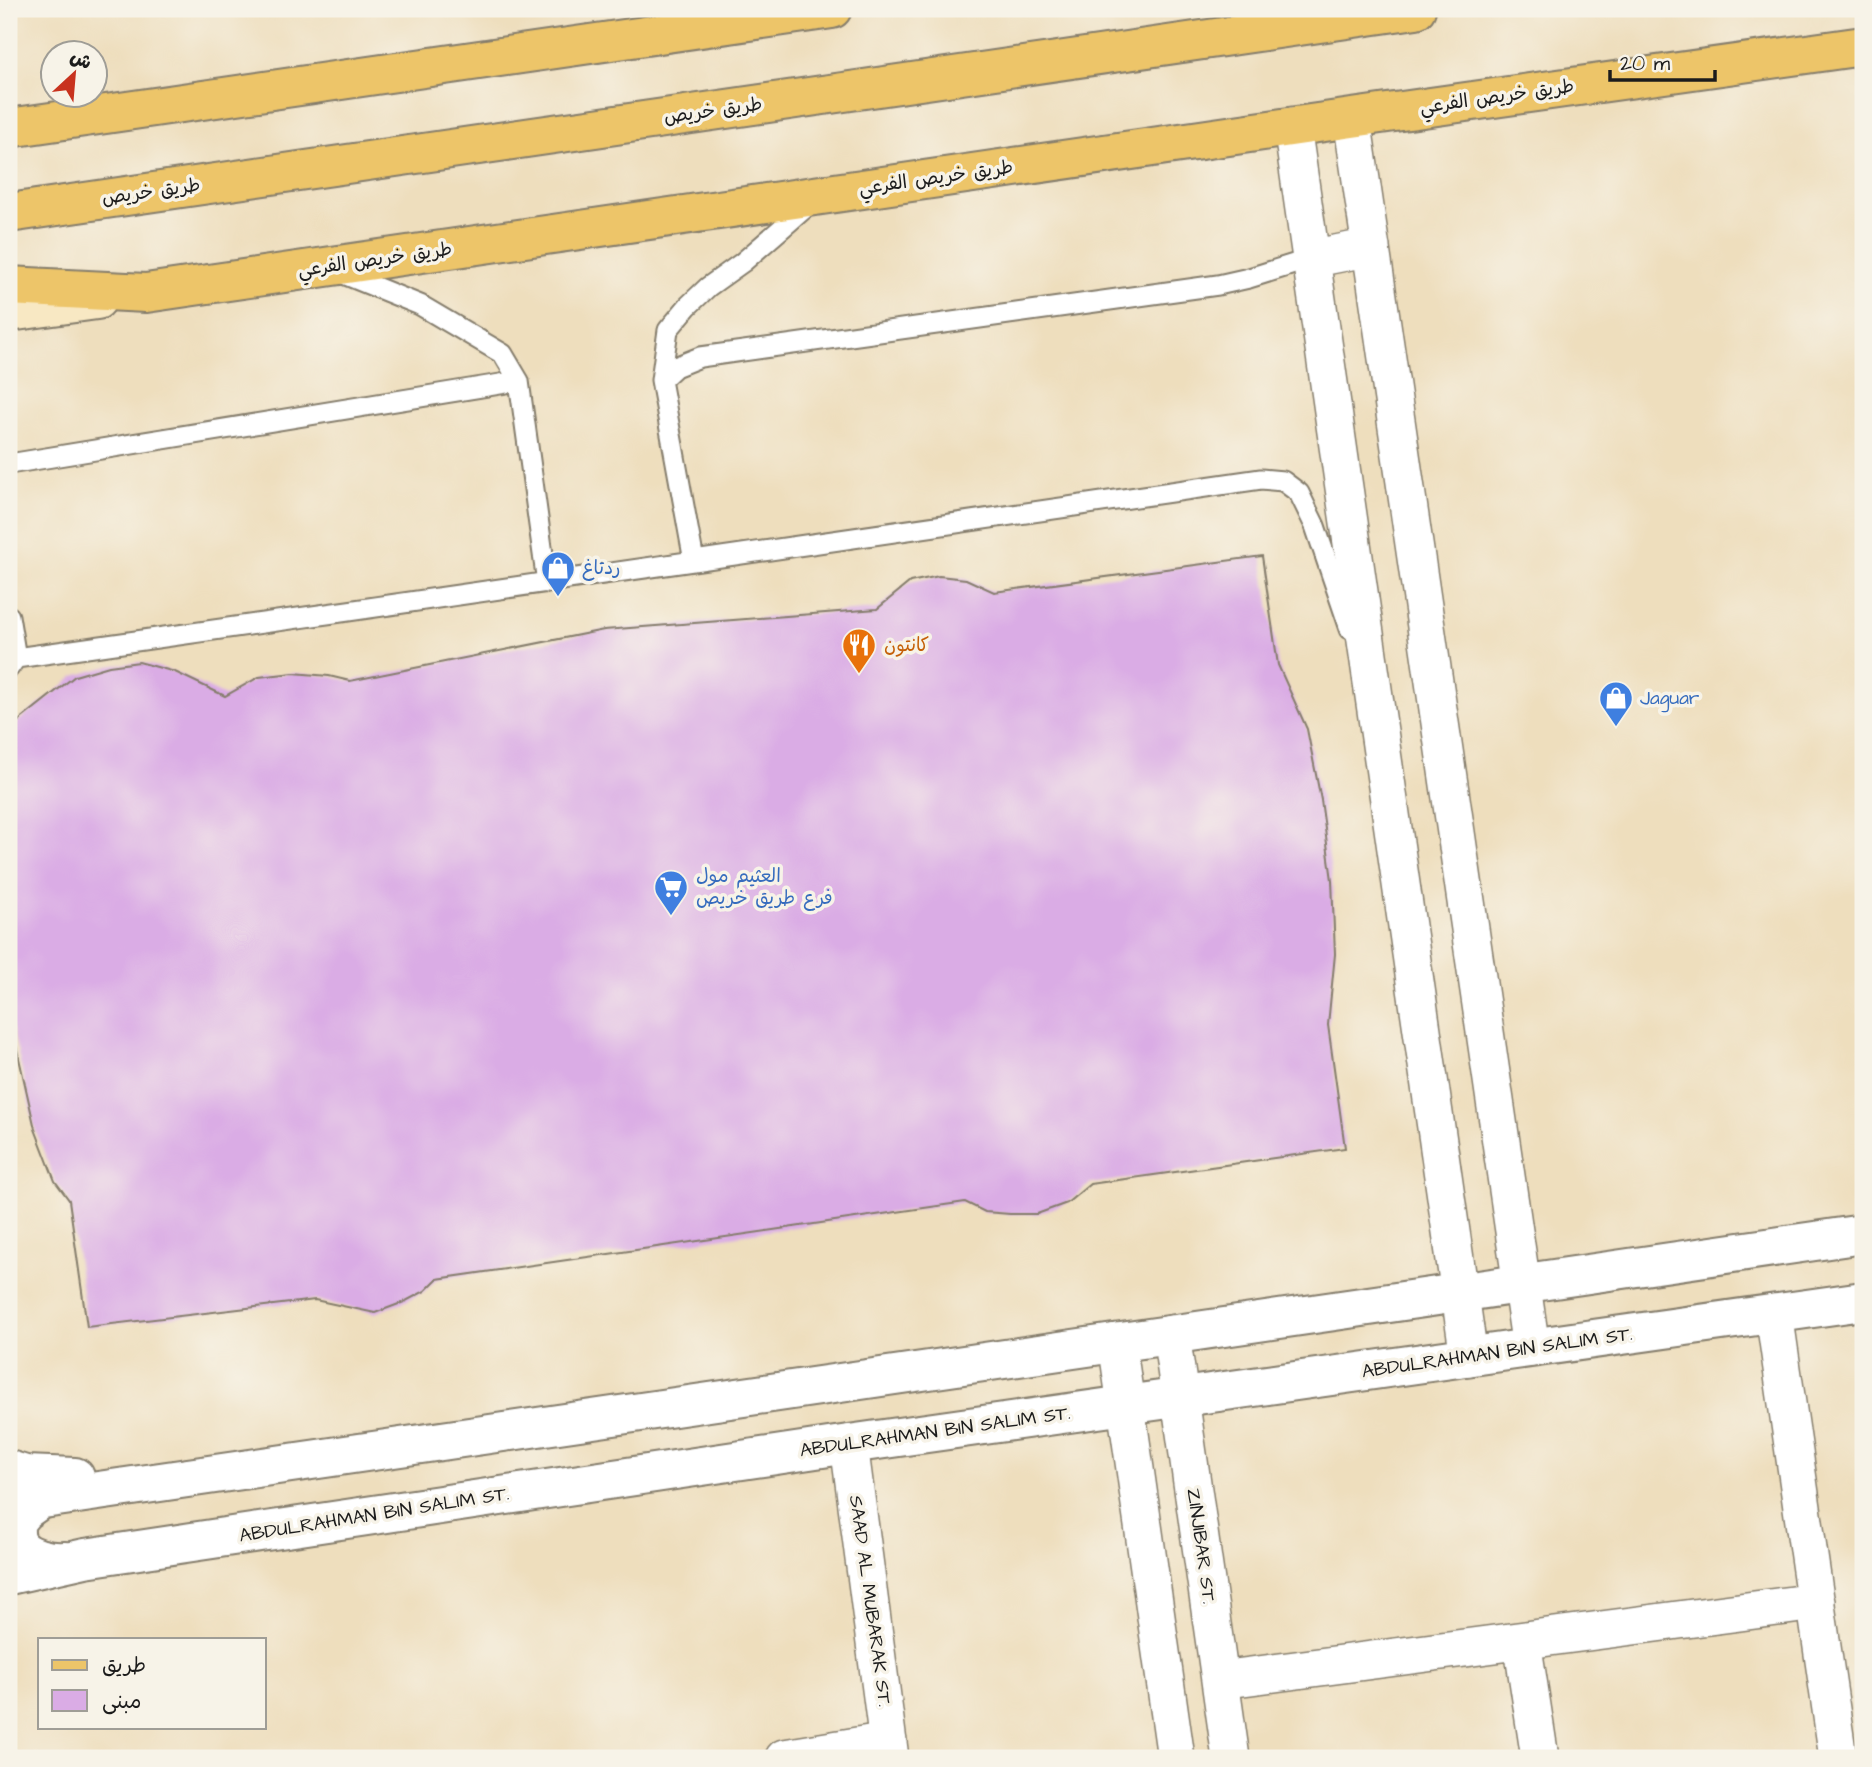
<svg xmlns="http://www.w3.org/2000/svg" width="1872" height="1767" viewBox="0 0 1872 1767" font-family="'Architects Daughter','Playpen Sans Arabic',sans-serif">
<rect width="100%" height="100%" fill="#f7f3e8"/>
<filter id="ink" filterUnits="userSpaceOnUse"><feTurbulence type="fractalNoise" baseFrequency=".0143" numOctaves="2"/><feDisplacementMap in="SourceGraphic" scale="14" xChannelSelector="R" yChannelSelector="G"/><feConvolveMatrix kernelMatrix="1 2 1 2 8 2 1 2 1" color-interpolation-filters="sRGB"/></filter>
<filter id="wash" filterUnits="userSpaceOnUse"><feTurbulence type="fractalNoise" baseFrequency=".00686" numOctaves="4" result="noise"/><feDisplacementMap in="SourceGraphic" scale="28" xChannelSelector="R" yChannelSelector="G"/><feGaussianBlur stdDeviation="1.57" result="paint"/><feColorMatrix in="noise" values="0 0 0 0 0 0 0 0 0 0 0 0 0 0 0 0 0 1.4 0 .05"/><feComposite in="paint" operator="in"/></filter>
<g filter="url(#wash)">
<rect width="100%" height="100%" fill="#eedebd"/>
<g id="blocks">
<!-- building -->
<path fill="#daace5" d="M1262,556L1278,665L1307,729L1321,800L1332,880L1335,954L1328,1025L1345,1148L1090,1184L1067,1203L1037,1214H1010L985,1212L965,1202L437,1279L425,1291L404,1302L375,1313L315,1300L87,1327L69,1200L55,1181L35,1129L9,1014V733L16,723L75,676L109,666L139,662L175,672L225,696L259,677L293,673L329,676L350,681L604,630L877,609L910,582L939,576L966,579L994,592Z"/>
</g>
</g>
<g filter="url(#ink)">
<use href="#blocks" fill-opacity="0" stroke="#857d6c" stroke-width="2"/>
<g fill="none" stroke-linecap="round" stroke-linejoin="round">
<!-- service casing -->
<g stroke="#857d6c" stroke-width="23">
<path id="service" d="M336,271L420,305L503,354L519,381L547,583
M661,380L675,367L700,357L1218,285L1249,278L1310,259
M9,464L519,381
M694,561L661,380L668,330L688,306L708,287L743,262L813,201
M9,616L16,658
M9,668L16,658L348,611L1261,479L1283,481L1299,493L1315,526L1350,629"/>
</g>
<!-- minor casing -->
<g stroke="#857d6c" stroke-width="40">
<path id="minor" d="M1352,118L1531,1348
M1292,126L1469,1357
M1310,259L1371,247
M1774,1313L1838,1758
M1171,1334L1231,1758
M1117,1342L1176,1758
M849,1444L890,1758
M1522,1641L1540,1758
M1220,1680L1816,1602
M784,1758L888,1741"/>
</g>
<!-- tertiary casing -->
<g stroke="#857d6c" stroke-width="42">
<path id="tertiary" d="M9,1470L25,1475L75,1477
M41,1499L24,1511L15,1522C15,1529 14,1538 18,1544C26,1558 51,1562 65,1561
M9,1504L1863,1234
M9,1575L85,1558L849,1444L1863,1301"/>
</g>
<!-- secondary casing -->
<g stroke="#857d6c" stroke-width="42">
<path id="secondary" d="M9,312L97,300"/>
</g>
<!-- primary casing -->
<g stroke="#857d6c" stroke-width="42">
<path id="primary" d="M9,286L146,293L1352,118L1863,46"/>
</g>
<!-- motorway casing -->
<g stroke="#857d6c" stroke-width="42">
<path id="motorway" d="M9,128L832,9
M9,213L1416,9"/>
</g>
<!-- service -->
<use href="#service" stroke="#fff" stroke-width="19"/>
<!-- minor -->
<use href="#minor" stroke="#fff" stroke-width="37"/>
<!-- tertiary -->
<use href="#tertiary" stroke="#fff" stroke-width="38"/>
<!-- secondary -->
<use href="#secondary" stroke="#f8e8c3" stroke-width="38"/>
<!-- primary -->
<use href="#primary" stroke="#edc569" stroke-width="38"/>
<!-- motorway -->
<use href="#motorway" stroke="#edc569" stroke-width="38"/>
</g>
</g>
<!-- icons -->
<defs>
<g id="shop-pin" transform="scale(1.75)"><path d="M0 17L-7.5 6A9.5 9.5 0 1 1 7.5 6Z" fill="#3f7fe0" stroke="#f7f3e8"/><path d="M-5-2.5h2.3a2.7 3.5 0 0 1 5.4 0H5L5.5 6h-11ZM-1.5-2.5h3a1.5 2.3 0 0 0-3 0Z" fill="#fff"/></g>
<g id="restaurant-pin" transform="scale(1.75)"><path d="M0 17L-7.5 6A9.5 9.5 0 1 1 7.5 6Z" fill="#e8710a" stroke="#f7f3e8"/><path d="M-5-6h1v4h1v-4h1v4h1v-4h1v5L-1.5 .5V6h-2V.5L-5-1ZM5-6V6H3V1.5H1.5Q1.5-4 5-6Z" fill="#fff"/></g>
<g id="supermarket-pin" transform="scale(1.75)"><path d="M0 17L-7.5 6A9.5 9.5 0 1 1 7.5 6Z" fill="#3f7fe0" stroke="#f7f3e8"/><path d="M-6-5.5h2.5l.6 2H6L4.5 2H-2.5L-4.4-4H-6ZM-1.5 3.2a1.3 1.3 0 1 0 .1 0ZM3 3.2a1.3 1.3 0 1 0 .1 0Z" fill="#fff"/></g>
</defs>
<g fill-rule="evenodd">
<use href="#shop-pin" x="558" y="568"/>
<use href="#restaurant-pin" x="859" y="645"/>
<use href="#shop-pin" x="1616" y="698"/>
<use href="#supermarket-pin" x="671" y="887"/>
</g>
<g text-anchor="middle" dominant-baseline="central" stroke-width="7" stroke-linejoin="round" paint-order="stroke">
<!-- street labels -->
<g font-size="19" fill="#1c1c1c" stroke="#f7f3e8">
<text transform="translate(1497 97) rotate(-8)">طريق خريص الفرعي</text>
<text transform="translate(713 111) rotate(-8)">طريق خريص</text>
<text transform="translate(936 178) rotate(-8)">طريق خريص الفرعي</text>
<text transform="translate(151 192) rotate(-8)">طريق خريص</text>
<text transform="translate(375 260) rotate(-8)">طريق خريص الفرعي</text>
<text transform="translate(1497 1353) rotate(-8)">ABDULRAHMAN BIN SALIM ST.</text>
<text transform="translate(935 1432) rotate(-8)">ABDULRAHMAN BIN SALIM ST.</text>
<text transform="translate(374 1515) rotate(-9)">ABDULRAHMAN BIN SALIM ST.</text>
<text transform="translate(1201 1546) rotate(82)">ZINJIBAR ST.</text>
<text transform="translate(870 1601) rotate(82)">SAAD AL MUBARAK ST.</text>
</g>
<!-- shop labels -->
<g font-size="19" fill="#366cbe" stroke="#f7f3e8" text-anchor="start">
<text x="582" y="568">ردتاغ</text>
<text x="1640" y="698">Jaguar</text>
<text x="696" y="876">العثيم مول<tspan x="696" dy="22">فرع طريق خريص</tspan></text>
</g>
<!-- food labels -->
<g font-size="19" fill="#c56008" stroke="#f7f3e8" text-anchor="start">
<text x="884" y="645">كانتون</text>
</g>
</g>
<!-- margin -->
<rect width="1872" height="1767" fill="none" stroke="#f7f3e8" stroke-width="35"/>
<!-- legend -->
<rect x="38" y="1638" width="228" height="91" fill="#f7f3e8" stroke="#9f9d96" stroke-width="2"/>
<rect x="52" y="1660" width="35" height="10" fill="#edc569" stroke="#9f9d96" stroke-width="2"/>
<text x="102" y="1672" font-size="21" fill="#1c1c1c">طريق</text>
<rect x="52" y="1690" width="35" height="21" fill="#daace5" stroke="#9f9d96" stroke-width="2"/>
<text x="102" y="1708" font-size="21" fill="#1c1c1c">مبنى</text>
<!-- north arrow -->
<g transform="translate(74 74) rotate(26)"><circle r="33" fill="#f7f3e8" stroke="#9f9d96" stroke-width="2"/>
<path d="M0-5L12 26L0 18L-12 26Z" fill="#c8321e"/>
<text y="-10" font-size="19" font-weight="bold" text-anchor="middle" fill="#1c1c1c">ش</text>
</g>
<!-- scale -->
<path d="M1610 70v10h105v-10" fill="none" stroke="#1c1c1c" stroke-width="3.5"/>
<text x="1620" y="70" font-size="21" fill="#1c1c1c" stroke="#f7f3e8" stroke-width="5" paint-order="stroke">20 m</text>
</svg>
